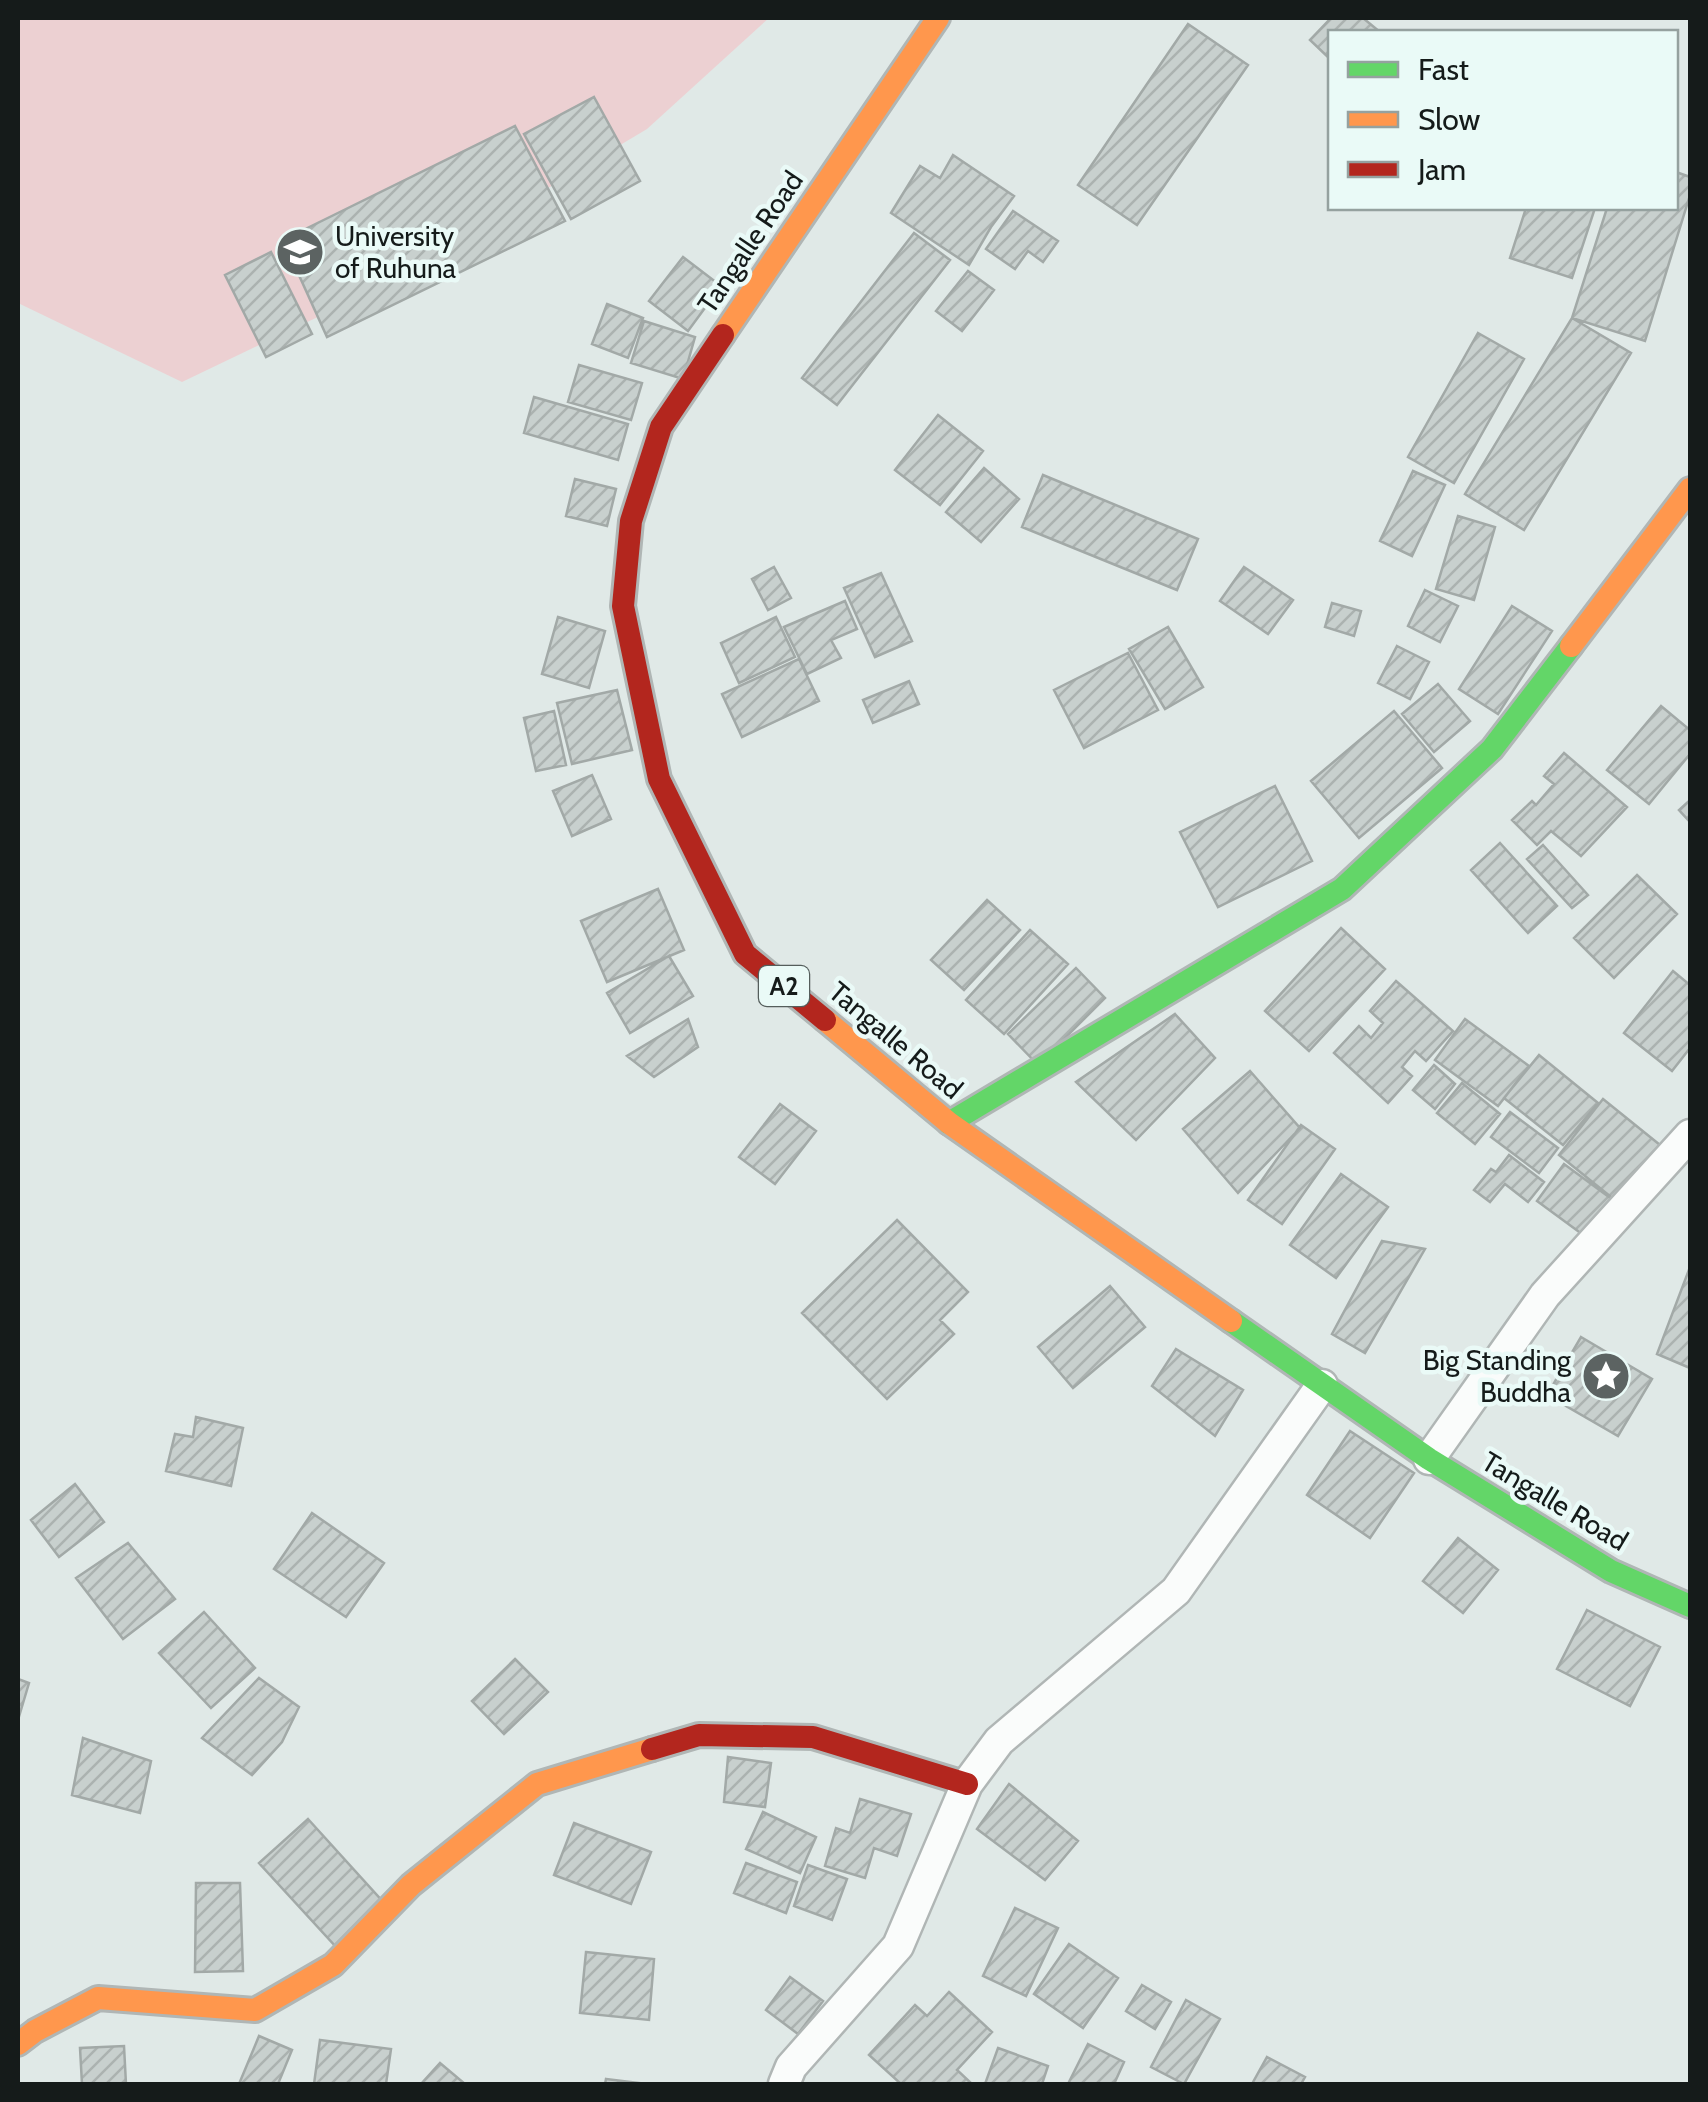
<svg xmlns="http://www.w3.org/2000/svg" width="1708" height="2102" viewBox="0 0 1708 2102" font-family="Cabin,sans-serif">
<defs>
<pattern id="building-hatch" width="6" height="6" patternUnits="userSpaceOnUse" patternTransform="scale(2.5)"><rect width="6" height="6" fill="#c8d0ce"/><path d="M-1 1l2-2M0 6l6-6M5 7l2-2" fill="none" stroke="#abb2b0"/></pattern>
</defs>
<rect width="100%" height="100%" fill="#e0e9e7"/>
<!-- grass -->
<path fill="#ecd0d2" d="M18,18H769L647,129L391,282L182,382L18,303Z"/>
<!-- building -->
<path fill="url(#building-hatch)" stroke="#a2a9a7" stroke-width="2.5" d="M1331,18H1363L1380,32H1330V59L1310,40Z
M1188,24L1248,65L1137,225L1078,185Z
M594,97L640,181L571,219L524,134Z
M515,126L565,221L327,337L283,240Z
M953,155L1014,196L991,227L969,265L891,213L920,166L940,178Z
M1676,172L1690,177V195L1645,341L1572,318L1607,208H1676Z
M1526,208H1595L1572,278L1510,258Z
M1013,211L1058,241L1043,262L1028,251L1015,269L986,249Z
M914,233L950,260L837,405L802,378Z
M271,252L312,334L266,357L225,275Z
M683,257L721,286L688,331L649,301Z
M968,271L994,290L962,331L936,311Z
M607,304L643,318L628,358L592,344Z
M1572,318L1631,353L1524,530L1465,494Z
M644,321L695,337L683,379L631,363Z
M1478,333L1524,359L1454,483L1408,457Z
M579,365L642,383L631,420L568,402Z
M534,397L628,424L618,460L524,433Z
M938,415L983,451L940,505L895,470Z
M984,468L1019,499L981,542L946,512Z
M1413,471L1445,485L1412,556L1380,541Z
M1043,475L1198,539L1177,590L1022,527Z
M575,479L616,489L607,526L566,516Z
M1458,516L1495,527L1474,600L1436,589Z
M774,567L791,598L768,610L752,579Z
M1244,567L1293,600L1268,634L1220,601Z
M881,573L912,641L875,657L844,588Z
M1425,590L1458,606L1440,642L1408,626Z
M845,601L857,629L831,640L841,658L807,674L784,627Z
M1332,603L1361,611L1354,636L1325,627Z
M1512,606L1552,631L1498,714L1459,689Z
M558,617L605,631L589,688L542,674Z
M776,617L795,657L739,683L721,643Z
M1168,627L1203,687L1165,709L1129,649Z
M1397,646L1429,662L1410,699L1378,683Z
M1128,653L1158,710L1084,748L1054,690Z
M799,659L819,701L742,737L722,694Z
M909,681L919,704L873,723L863,700Z
M1438,684L1470,721L1434,752L1402,714Z
M617,690L632,750L572,764L557,703Z
M1661,706L1690,730V754L1649,804L1607,770Z
M554,711L566,765L536,771L524,718Z
M1394,711L1442,768L1359,838L1311,781Z
M1564,753L1627,807L1581,856L1551,831L1537,845L1512,820L1532,801L1536,805L1554,784L1544,776Z
M592,775L611,819L572,836L553,791Z
M1275,786L1312,861L1218,907L1180,832Z
M1690,800V822L1679,810Z
M1500,843L1557,906L1528,933L1471,870Z
M1543,845L1588,895L1572,908L1527,859Z
M1637,875L1677,914L1614,978L1574,938Z
M658,889L684,950L607,982L581,921Z
M987,900L1020,930L964,990L931,960Z
M1341,928L1385,969L1309,1051L1265,1011Z
M1030,930L1068,964L1004,1034L966,1000Z
M669,956L693,996L630,1033L607,993Z
M1076,968L1105,998L1038,1065L1008,1034Z
M1673,971L1690,985V1048L1672,1071L1624,1033Z
M1396,981L1453,1031L1426,1061L1415,1051L1402,1067L1412,1076L1388,1103L1334,1053L1359,1026L1371,1038L1383,1023L1370,1011Z
M1175,1014L1215,1058L1136,1140L1076,1082Z
M688,1019L698,1047L654,1077L627,1056Z
M1465,1019L1529,1066L1498,1106L1435,1060Z
M1539,1055L1598,1103L1563,1145L1504,1098Z
M1434,1065L1455,1084L1435,1109L1413,1090Z
M1250,1071L1300,1128L1238,1193L1183,1129Z
M1462,1083L1500,1114L1475,1144L1437,1113Z
M1603,1099L1665,1149L1621,1205L1559,1155Z
M780,1104L816,1131L775,1184L739,1157Z
M1510,1112L1558,1148L1539,1173L1491,1137Z
M1301,1125L1335,1149L1282,1224L1248,1200Z
M1509,1155L1544,1182L1528,1202L1505,1184L1490,1202L1474,1190L1491,1169L1496,1172Z
M1564,1164L1613,1200L1586,1237L1537,1201Z
M1341,1174L1388,1207L1336,1278L1290,1245Z
M897,1220L968,1292L940,1320L954,1334L887,1399L802,1313Z
M1382,1241L1425,1249L1365,1353L1332,1334Z
M1690,1267V1368L1657,1354Z
M1110,1286L1145,1327L1073,1388L1038,1347Z
M1581,1337L1652,1379L1618,1436L1547,1395Z
M1176,1349L1243,1390L1215,1436L1152,1386Z
M196,1417L243,1428L231,1486L166,1471L175,1434L193,1437Z
M1350,1431L1414,1473L1370,1538L1307,1495Z
M75,1484L104,1522L59,1557L31,1520Z
M312,1513L384,1563L346,1617L274,1569Z
M1458,1538L1498,1570L1463,1613L1423,1581Z
M128,1543L175,1599L123,1639L76,1578Z
M1587,1610L1660,1647L1630,1706L1557,1669Z
M204,1612L255,1668L211,1708L159,1653Z
M515,1659L548,1692L504,1734L472,1701Z
M259,1678L299,1707L282,1742L252,1775L202,1738Z
M18,1679L29,1683L18,1720Z
M83,1738L151,1761L140,1813L72,1795Z
M728,1757L771,1763L765,1807L724,1802Z
M1009,1784L1078,1841L1045,1880L977,1829Z
M860,1799L911,1814L897,1856L874,1848L865,1878L825,1866L836,1828L850,1833Z
M763,1812L816,1837L800,1873L746,1849Z
M308,1819L385,1904L337,1948L259,1863Z
M574,1823L651,1852L631,1904L554,1875Z
M746,1863L797,1882L786,1913L734,1893Z
M808,1865L847,1879L832,1920L794,1906Z
M196,1883H240L243,1971L195,1972Z
M1015,1908L1058,1928L1026,1996L983,1976Z
M1069,1944L1118,1978L1083,2028L1034,1994Z
M586,1952L654,1959L649,2020L580,2013Z
M790,1977L823,2001L798,2034L766,2010Z
M1142,1985L1171,2002L1155,2029L1126,2011Z
M949,1992L992,2032L957,2070L972,2084H901L869,2055L915,2005L927,2016Z
M1186,2000L1220,2019L1184,2084L1151,2067Z
M259,2036L292,2050L278,2084H239Z
M320,2040L391,2049L386,2084H314Z
M1088,2044L1124,2062L1114,2084H1068Z
M124,2046L126,2084H82L80,2048Z
M998,2048L1048,2066L1042,2084H985Z
M1267,2057L1305,2077L1301,2084H1252Z
M440,2063L465,2084H421Z
M606,2079L647,2084H605Z"/>
<g fill="none" stroke-linecap="round" stroke-linejoin="round">
<!-- street casing -->
<g stroke="#b0b6b5" stroke-width="35">
<path id="street" d="M1429,1459L1545,1295L1690,1135
M784,2084L791,2067L898,1946L967,1784L999,1741L1176,1591L1322,1385"/>
</g>
<!-- fast casing -->
<g stroke="#b0b6b5" stroke-width="28">
<path id="fast" d="M949,1123L1342,889L1492,749L1571,646
M1231,1321L1429,1459L1611,1571L1690,1606"/>
</g>
<!-- slow casing -->
<g stroke="#b0b6b5" stroke-width="28">
<path id="slow" d="M723,335L938,18
M1571,646L1690,489
M825,1020L949,1123L1231,1321
M18,2044L35,2031L98,1998L255,2010L333,1965L411,1885L537,1784L652,1749"/>
</g>
<!-- jam casing -->
<g stroke="#b0b6b5" stroke-width="28">
<path id="jam" d="M723,335L661,427L631,521L623,606L659,779L745,954L825,1020
M652,1749L699,1735L813,1737L967,1784"/>
</g>
<!-- street -->
<use href="#street" stroke="#fafcfb" stroke-width="30"/>
<!-- fast -->
<use href="#fast" stroke="#63d668" stroke-width="22"/>
<!-- slow -->
<use href="#slow" stroke="#ff974d" stroke-width="22"/>
<!-- jam -->
<use href="#jam" stroke="#b3261e" stroke-width="22"/>
</g>
<!-- icons -->
<defs>
<g id="university-disc" transform="scale(2.5)"><circle r="9.5" fill="#5c6362" stroke="#eafaf7"/><path d="M0-5L7-2L0 1L-7-2ZM-4 1L0 2.5L4 1V4Q0 6-4 4Z" fill="#fff"/></g>
<g id="sight-disc" transform="scale(2.5)"><circle r="9.5" fill="#5c6362" stroke="#eafaf7"/><path d="M0-6L1.8-2.2L6-1.7L2.9 1.2L3.7 5.4L0 3.3L-3.7 5.4L-2.9 1.2L-6-1.7L-1.8-2.2Z" fill="#fff"/></g>
</defs>
<g fill-rule="evenodd">
<use href="#university-disc" x="300" y="252"/>
<use href="#sight-disc" x="1606" y="1376"/>
</g>
<g text-anchor="middle" dominant-baseline="central" stroke-width="9" stroke-linejoin="round" paint-order="stroke">
<!-- shield labels -->
<rect fill="#eafaf7" stroke="#555e5c" stroke-width="2.5" x="759" y="966" width="50" height="40" rx="8"/>
<g font-size="25" font-weight="bold" fill="#151b1a">
<text x="784" y="986">A2</text>
</g>
<!-- poi labels -->
<g font-size="28" fill="#151b1a" stroke="#eafaf7" text-anchor="start">
<text x="335" y="236">University<tspan x="335" dy="32">of Ruhuna</tspan></text>
<text x="1571" y="1360" text-anchor="end">Big Standing<tspan x="1571" dy="32">Buddha</tspan></text>
</g>
<!-- street labels -->
<g font-size="28" fill="#151b1a" stroke="#eafaf7">
<text transform="translate(750 242) rotate(-56)">Tangalle Road</text>
<text transform="translate(896 1040) rotate(40)">Tangalle Road</text>
<text transform="translate(1555 1501) rotate(31)">Tangalle Road</text>
</g>
</g>
<!-- border -->
<rect width="1708" height="2102" fill="none" stroke="#151b1a" stroke-width="40"/>
<!-- legend -->
<rect x="1328" y="30" width="350" height="180" fill="#eafaf7" stroke="#95a19f" stroke-width="2.5"/>
<rect x="1348" y="62" width="50" height="15" fill="#63d668" stroke="#95a19f" stroke-width="2.5"/>
<text x="1418" y="80" font-size="30" fill="#151b1a">Fast</text>
<rect x="1348" y="112" width="50" height="15" fill="#ff974d" stroke="#95a19f" stroke-width="2.5"/>
<text x="1418" y="130" font-size="30" fill="#151b1a">Slow</text>
<rect x="1348" y="162" width="50" height="15" fill="#b3261e" stroke="#95a19f" stroke-width="2.5"/>
<text x="1418" y="180" font-size="30" fill="#151b1a">Jam</text>
</svg>
